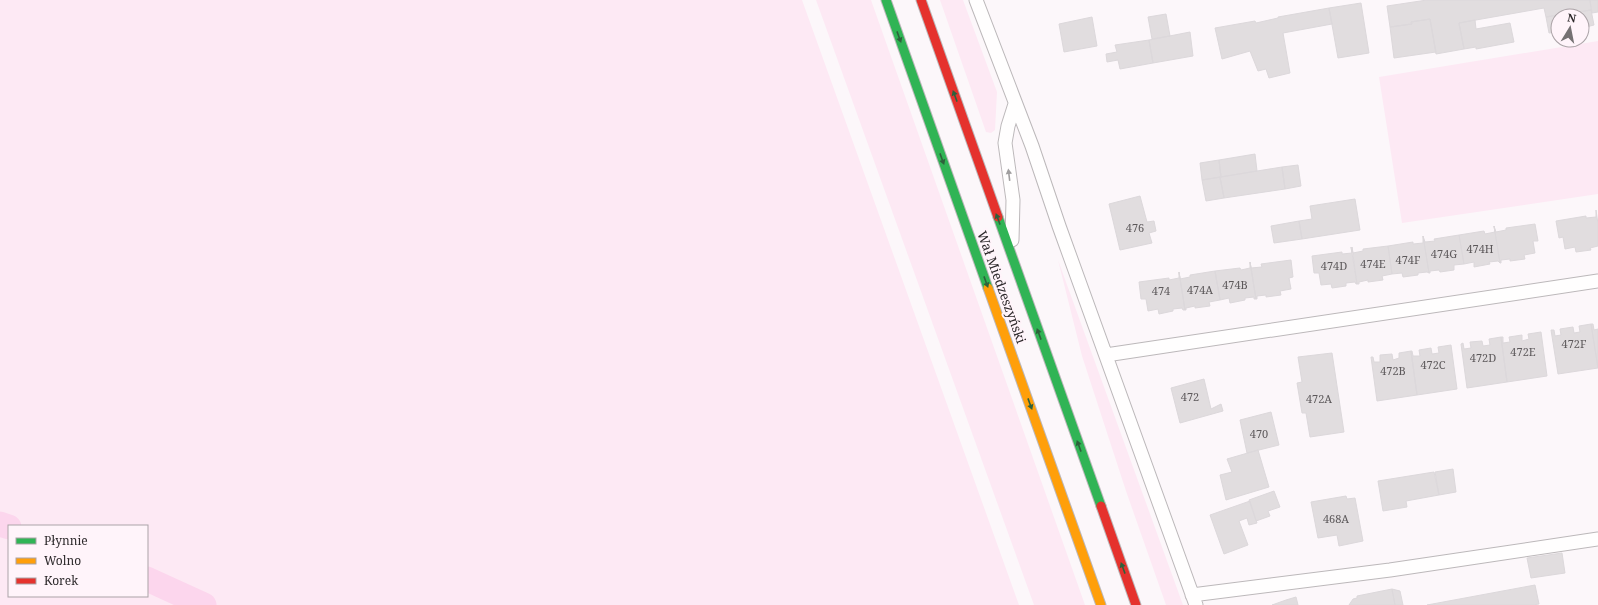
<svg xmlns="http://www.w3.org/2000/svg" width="1598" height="605" viewBox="0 0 1598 605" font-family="'Noto Serif',serif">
<rect width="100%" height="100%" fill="#fcf7fa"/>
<!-- green -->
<path fill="#fde9f4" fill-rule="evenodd" d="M0,0H802L1019,605H0ZM9,526H147V596H9Z
M816,0H871L1085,605H1034Z
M940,0H963L997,92L995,130L991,133L986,132Z
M1598,41V194L1402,223L1379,77Z
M1058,260L1183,605H1166L1126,491L1082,356Z"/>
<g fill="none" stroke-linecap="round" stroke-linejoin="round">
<!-- canal -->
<path stroke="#fcd6ed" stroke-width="25" d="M0,524L9,527
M147,579L204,605"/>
</g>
<!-- building -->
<path fill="#e1dddf" stroke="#dcd8db" d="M1427,0H1590L1591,10L1546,17L1544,8L1459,23L1464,49L1436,54L1430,19L1411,22L1412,24L1390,27L1387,6Z
M1590,0H1598V12L1592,13Z
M1361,3L1369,53L1338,58L1329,8Z
M1329,8L1332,24L1283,33L1290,73L1269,78L1266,69L1258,71L1250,51L1222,59L1215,28L1255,21L1256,23L1278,18V17Z
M1591,10L1594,25L1582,28V16H1558V32L1549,33L1546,17Z
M1166,14L1170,36L1152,39L1148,17Z
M1092,17L1097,46L1064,52L1059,24Z
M1430,19L1436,52L1394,58L1390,27L1412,24L1411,22Z
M1475,20L1476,29L1510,23L1514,42L1476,49V47L1464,49L1459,23Z
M1190,32L1193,56L1153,63L1149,40Z
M1149,40L1153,63L1120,69L1118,60L1107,62L1106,54L1117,52L1115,45Z
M1255,154L1257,171L1221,177L1219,160Z
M1219,160L1221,177L1202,180L1200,163Z
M1298,165L1301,186L1285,189L1282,167Z
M1282,167L1285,189L1224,198L1220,177Z
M1220,177L1224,198L1206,201L1202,180Z
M1140,196L1147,222L1154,221L1156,231L1149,233L1152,243L1120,250L1109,204Z
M1355,199L1360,230L1302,239L1299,221L1312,219L1310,206Z
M1596,210L1598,224V246L1590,248L1591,250L1576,252L1575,247L1565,249L1563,237L1559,238L1556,221L1586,216V218L1596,217Z
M1299,221L1302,239L1274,243L1271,226Z
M1535,224L1538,241H1533L1535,253L1524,255L1525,259L1510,261V259L1501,260V263H1500L1494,226L1496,232L1506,230V228Z
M1494,226L1500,263L1498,261L1489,262L1490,264L1474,267V262L1464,264L1459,235L1484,231L1485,234L1495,232Z
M1459,235L1464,264L1454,265V270L1440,272L1439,270L1430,271V273H1429L1423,236L1425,242L1435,241L1434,239Z
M1423,236L1429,273L1427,272L1418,273V275L1403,277L1402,273L1392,274L1388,246L1413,242V244L1423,243Z
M1388,246L1392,274L1382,276L1383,280L1368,282V280L1359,282V284H1357L1352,247L1353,253L1363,251V249Z
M1351,247L1357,284H1356L1355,282L1346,283V286L1332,288L1331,284L1321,285L1319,273H1314L1312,256L1342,252V254L1352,253Z
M1291,260L1293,277L1289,278L1291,289L1280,291L1281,295L1266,297V295L1257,296V299H1256L1250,262L1251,268L1262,267L1261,264Z
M1250,262L1256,299H1254V297L1245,298V300L1230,303L1229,298L1220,300L1215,271L1240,268L1241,270L1250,268Z
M1215,271L1220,300L1209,302L1210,306L1195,308V306L1186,308V310H1185L1179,272L1180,279L1190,277V275Z
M1179,272L1185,310H1183L1182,308L1173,309V311L1159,314L1158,309L1148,311L1146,299H1141L1139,282L1169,278V280L1179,278Z
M1591,324L1598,368L1558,374L1551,330H1554L1555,336L1561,335L1560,329L1573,327L1574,333L1580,332L1579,326Z
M1591,324H1593L1594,330L1598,329V368Z
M1541,332L1547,376L1507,382L1501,337H1503V343L1510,342L1509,337L1522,335V341L1529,339L1528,334Z
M1501,337L1507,382L1467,388L1461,344L1463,343L1464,349L1471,348L1470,342L1482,341L1483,346L1490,345L1489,339Z
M1451,345L1457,389L1417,395L1411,351H1412L1413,356H1420L1419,350L1431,348L1432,354L1439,353L1438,347Z
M1411,351L1417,395L1377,401L1371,357H1373L1374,362H1380V355L1392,354L1393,360L1399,358V353Z
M1332,353L1344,432L1310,437L1306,413H1302L1297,383L1302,382L1298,357Z
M1204,379L1211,409L1221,404L1223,411L1180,423L1171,388Z
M1271,412L1279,445L1247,453L1240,420Z
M1258,450L1269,487L1226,500L1220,475L1232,472L1227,459Z
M1453,469L1456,492L1439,495L1435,472Z
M1434,472L1439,495L1406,501L1407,507L1383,511L1378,481Z
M1274,491L1280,507L1268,511L1270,516L1256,521L1249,500Z
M1346,496L1347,499L1355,498L1363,541L1339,546L1337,535L1318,538L1311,502Z
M1250,501L1257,523L1249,525L1247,518L1239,521L1248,545L1224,554L1210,515Z
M1562,553L1565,573L1531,578L1527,558Z
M1535,585L1539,604L1533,605H1427Z
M1392,589L1400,591L1403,605H1395Z
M1392,589L1395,605H1349L1353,599L1357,598V596Z
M1296,597L1298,605H1272L1286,600Z"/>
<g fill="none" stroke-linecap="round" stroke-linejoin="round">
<!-- lane casing -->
<g stroke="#bcb8ba" stroke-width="15">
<path id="lane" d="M976,0L1032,146L1059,226L1196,605
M1012,240L1013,200L1005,143L1008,126L1015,104
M1106,355L1598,281
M1192,595L1390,570L1598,539"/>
</g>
<!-- fast casing -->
<g stroke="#bcb8ba" stroke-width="11">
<path id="fast" d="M886,0L988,288
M998,217L1101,506"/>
</g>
<!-- slow casing -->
<g stroke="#bcb8ba" stroke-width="11">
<path id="slow" d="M988,288L1101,605"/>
</g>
<!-- jam casing -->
<g stroke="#bcb8ba" stroke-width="11">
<path id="jam" d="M921,0L998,217
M1101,506L1136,605"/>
</g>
<!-- lane -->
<use href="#lane" stroke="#fffefe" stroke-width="13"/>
<!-- fast -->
<use href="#fast" stroke="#30b455" stroke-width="9"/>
<!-- slow -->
<use href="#slow" stroke="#ff9f0a" stroke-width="9"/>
<!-- jam -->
<use href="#jam" stroke="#e5322d" stroke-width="9"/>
</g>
<!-- one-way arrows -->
<defs><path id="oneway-solid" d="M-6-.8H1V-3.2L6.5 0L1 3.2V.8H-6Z"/></defs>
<g fill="#2e613c">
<use href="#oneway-solid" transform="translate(899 37) rotate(70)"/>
<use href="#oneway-solid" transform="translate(955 96) rotate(-110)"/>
<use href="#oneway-solid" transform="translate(942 159) rotate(70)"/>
<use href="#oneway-solid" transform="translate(998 219) rotate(-110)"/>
<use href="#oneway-solid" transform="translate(986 282) rotate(70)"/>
<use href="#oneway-solid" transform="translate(1039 334) rotate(-110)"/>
<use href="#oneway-solid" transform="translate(1030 404) rotate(70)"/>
<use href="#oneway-solid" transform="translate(1079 446) rotate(-110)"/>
<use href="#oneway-solid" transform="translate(1123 568) rotate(-110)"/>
</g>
<use fill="#a09e9f" href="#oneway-solid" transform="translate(1009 175) rotate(-97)"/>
<g text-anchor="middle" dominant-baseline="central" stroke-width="4" stroke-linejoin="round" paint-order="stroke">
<!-- number labels -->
<g font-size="11" fill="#5c585a">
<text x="1135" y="227">476</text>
<text x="1480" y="248">474H</text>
<text x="1444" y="253">474G</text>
<text x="1408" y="259">474F</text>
<text x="1373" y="263">474E</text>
<text x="1334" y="265">474D</text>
<text x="1235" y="284">474B</text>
<text x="1200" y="289">474A</text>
<text x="1161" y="290">474</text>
<text x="1574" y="343">472F</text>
<text x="1523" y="351">472E</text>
<text x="1483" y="357">472D</text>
<text x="1433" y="364">472C</text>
<text x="1393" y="370">472B</text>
<text x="1190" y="396">472</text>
<text x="1319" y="398">472A</text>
<text x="1259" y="433">470</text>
<text x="1336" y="518">468A</text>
</g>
<!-- street labels -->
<g font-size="13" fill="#2d292b" stroke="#fff4fa">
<text transform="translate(1002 287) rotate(70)">Wał Miedzeszyński</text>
</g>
</g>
<!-- legend -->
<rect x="8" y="525" width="140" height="72" fill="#fff4fa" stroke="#aba3a7"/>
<rect x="16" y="538" width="20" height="6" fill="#30b455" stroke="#aba3a7"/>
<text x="44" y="545" font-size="12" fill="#2d292b">Płynnie</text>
<rect x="16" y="558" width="20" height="6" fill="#ff9f0a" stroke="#aba3a7"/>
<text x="44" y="565" font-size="12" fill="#2d292b">Wolno</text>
<rect x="16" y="578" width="20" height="6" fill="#e5322d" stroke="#aba3a7"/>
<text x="44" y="585" font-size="12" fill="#2d292b">Korek</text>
<!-- north arrow -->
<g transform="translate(1570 28) rotate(10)"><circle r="19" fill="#fff4fa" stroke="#aba3a7"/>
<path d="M0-3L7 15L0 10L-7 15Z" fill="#757173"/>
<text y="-6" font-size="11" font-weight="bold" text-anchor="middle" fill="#2d292b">N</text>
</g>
</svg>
